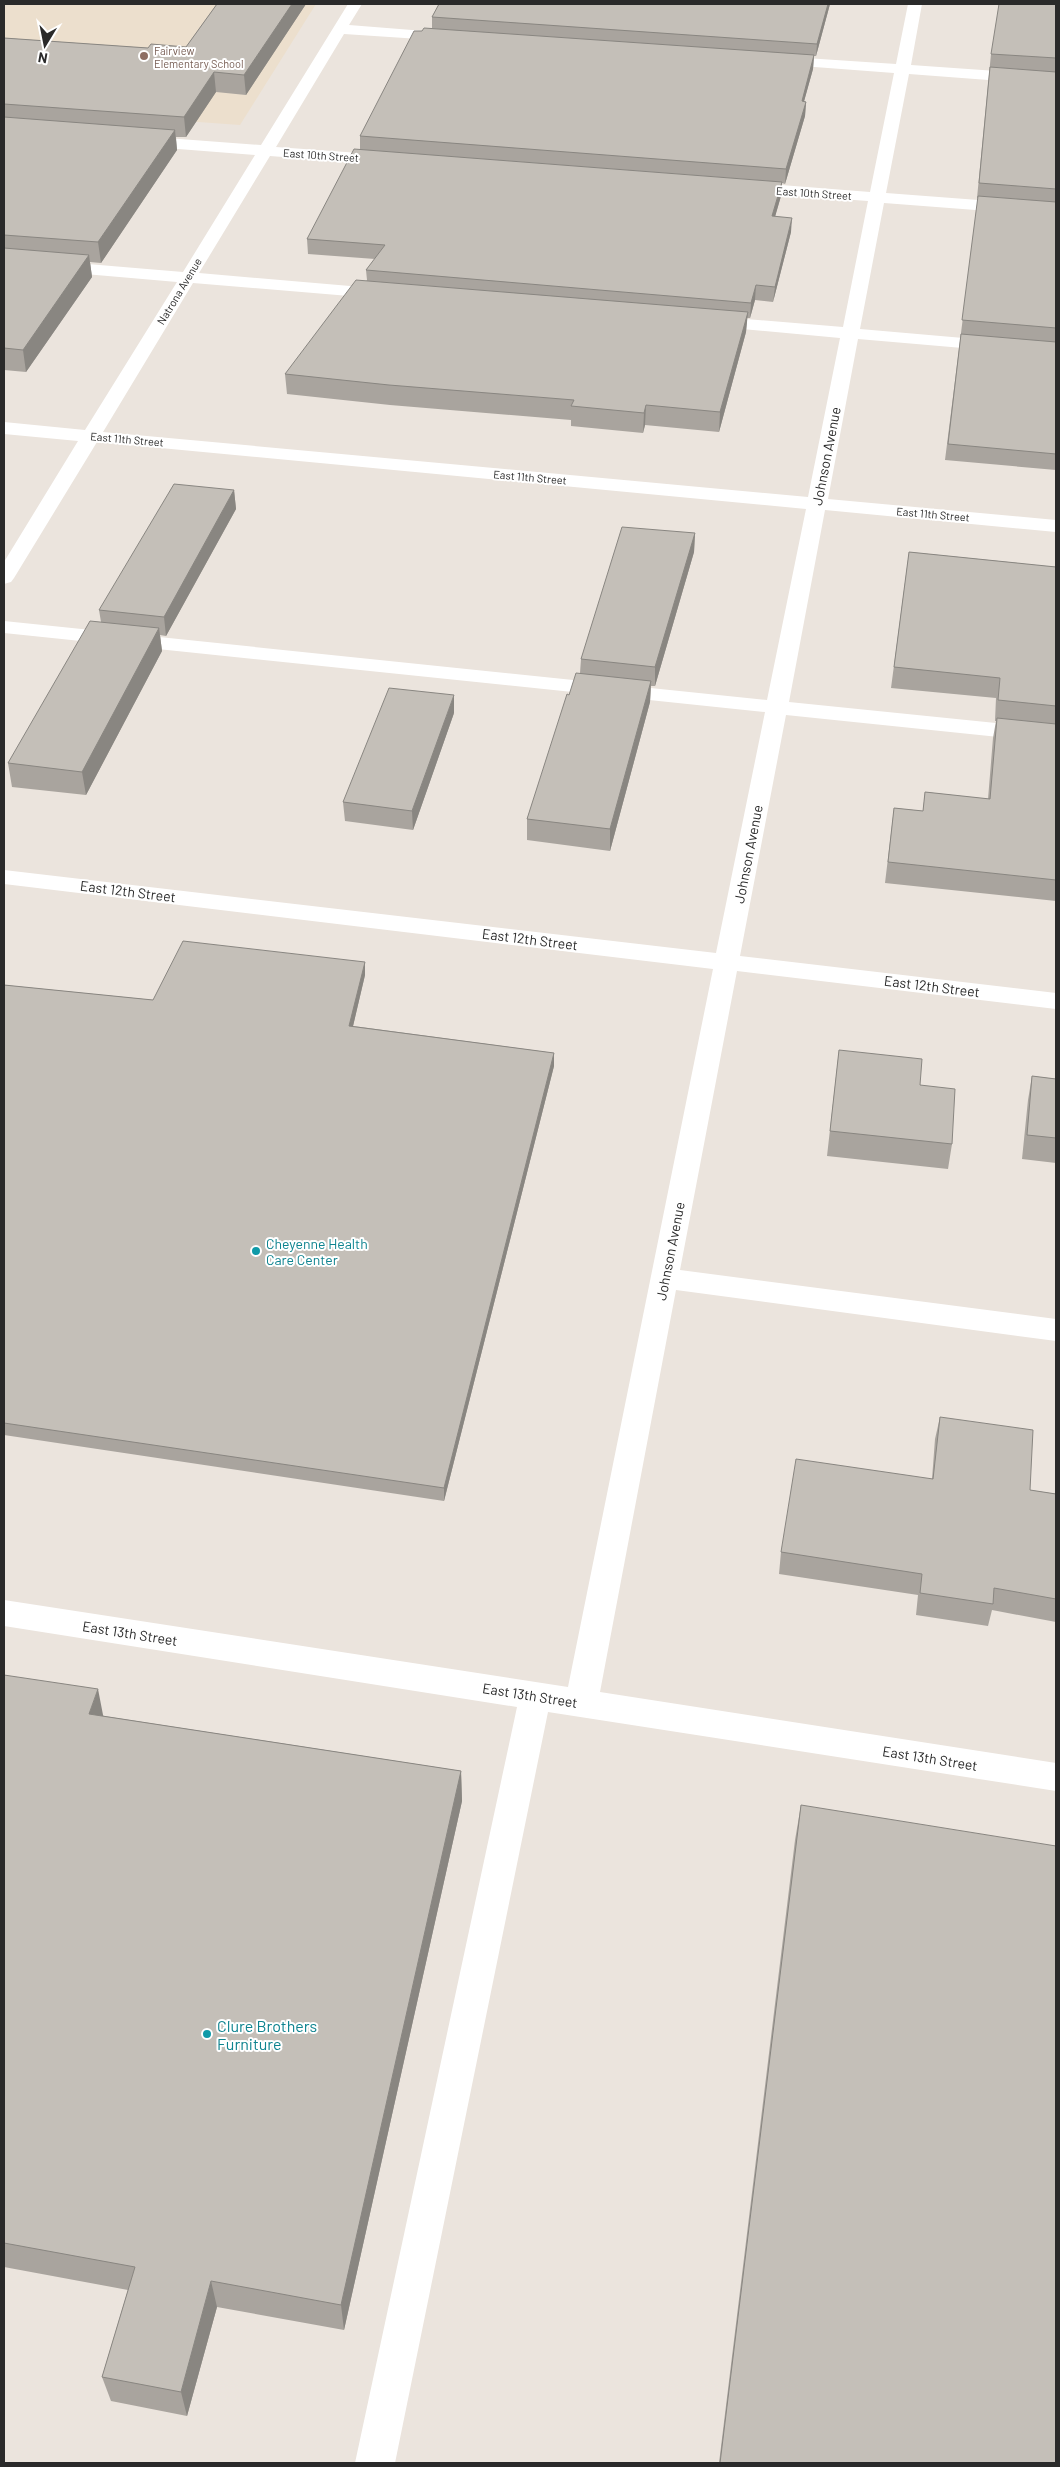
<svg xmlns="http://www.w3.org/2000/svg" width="1060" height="2467" viewBox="0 0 1060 2467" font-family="Barlow,sans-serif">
<rect width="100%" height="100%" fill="#ebe4dd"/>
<!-- education -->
<path fill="#ecdfcd" d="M4,4H316L240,125L4,108Z"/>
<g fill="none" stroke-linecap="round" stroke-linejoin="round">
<!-- minor -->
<path fill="#fff" fill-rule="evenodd" d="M348,4H362L349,25L450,33L457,37L450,41L344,34L276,147L387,155L395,160L387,165L270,156L199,273L385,289L391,290L394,294L391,298L385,299L193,283L103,432L808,497L840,338L709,326L703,325L700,321L703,317L709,316L843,327L868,201L744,192L736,187L744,182L870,192L894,73L775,64L768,60L775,56L896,64L908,4H922L911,65L1056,75V85L909,74L886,193L1056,206V216L884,203L860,329L1056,346V356L858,339L828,499L1056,520V532L825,510L789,702L1056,729V743L786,715L740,956L1056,993V1009L737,971L680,1270L1056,1319V1341L676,1290L600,1692L1056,1763V1791L548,1712L395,2463H355L517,1707L4,1626V1600L568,1687L713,969L4,884V870L716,953L765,712L4,633V621L767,700L806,509L97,442L14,578L11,582L4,584V562L78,441L4,434V422L85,430L177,282L4,267V257L183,272L255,155L140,146L132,141L140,136L261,145Z"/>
</g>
<!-- wall -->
<path fill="#a9a49e" d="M217,4H306L246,95L216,92L186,137H176L177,150L101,263L90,262L92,277L26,372L4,370V38L148,48L186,47Z
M439,4H830L816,56H814L813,69L804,101L806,102L805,116L785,184L782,183L781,196L775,216L791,232L773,302L755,300L750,318H747L746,332L719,432L645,425L643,433L571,426V420L390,405L287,394L285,374L367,280L366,270L375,259L308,254L307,239L360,149V136L422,31L432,28V17Z
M1056,4V470L945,460L978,198H977L991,54Z
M234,490L236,509L166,636L160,635L162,651L86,795L12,787L8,763L101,622L99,610Z
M695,533L694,552L655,686H651L650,702L610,851L527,840V819L569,695L580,673L581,659Z
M909,552L1056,567V901L885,883L894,808L923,811L925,792L988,799L993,738L996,721H995L996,698L891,688Z
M454,713L413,830L345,821L343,802Z
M365,962V975L353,1026L554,1053V1066L444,1501L4,1435V985L153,1000Z
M839,1050L920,1085L952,1144L948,1169L827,1156Z
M1032,1076L1056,1079V1163L1022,1159L1028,1100Z
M940,1417L1030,1490L1056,1494V1622L992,1610L988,1626L916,1615L918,1595L779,1574L781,1552L932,1479L935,1439Z
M4,1675L104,1716L461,1771L462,1801L344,2330L217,2307L187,2416L111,2401L102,2377L128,2290L4,2267Z
M801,1805L1056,2463H719L795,1840Z"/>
<!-- shaded-wall -->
<path fill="#898681" d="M292,4H306L246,95L244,75Z
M828,4H830L816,56L817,44Z
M814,55L813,69L800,116L802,101Z
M214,72L216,92L186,137L184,117Z
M806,102L805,116L785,184L786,169Z
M175,130L177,150L101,263L98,242Z
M782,182L781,196L771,231L772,216Z
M792,218L791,232L773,302L775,287Z
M89,255L92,277L26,372L23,350Z
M756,285L755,300L750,318L751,303Z
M748,312L746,332L719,432L720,412Z
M646,405L645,425L643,433L644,413Z
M234,490L236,509L166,636L164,617Z
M695,533L694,552L655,686V667Z
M159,628L162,651L86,795L82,772Z
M651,681L650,702L610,851V829Z
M454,695V713L413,830L412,811Z
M365,962V975L350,1039L349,1026Z
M554,1053V1066L444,1501V1488Z
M98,1689L104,1720L89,1714Z
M461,1771L462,1801L344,2330L341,2305Z
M211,2281L217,2307L187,2416L181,2392Z"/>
<!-- building -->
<path fill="#c4bfb8" stroke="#898681" d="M217,4H292L244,75L214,72L184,117L4,104V38L148,48L151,44L186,47Z
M439,4H828L817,44L432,17Z
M999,4H1056V58L991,54Z
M424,28L814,55L802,101L806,102L786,169L360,136L414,31H422Z
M990,67L1056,72V189L979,183Z
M4,117L175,130L98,242L4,235Z
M354,149L782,182L772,216L792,218L775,287L756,285L751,303L366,270L385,245L307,239Z
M978,196L1056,202V328L962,320Z
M4,248L89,255L23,350L4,348Z
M356,280L748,312L720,412L646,405L644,413L571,406L574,400L389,385L285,374Z
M961,334L1056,342V454L948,444Z
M174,484L234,490L164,617L99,610Z
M622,527L695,533L655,667L581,659Z
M909,552L1056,567V706L998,700L1000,678L894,667Z
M90,621L159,628L82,772L8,763Z
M576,673L651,681L610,829L527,819L567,694L569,695Z
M389,688L454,695L412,811L343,802Z
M997,718L1056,724V880L888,862L894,808L923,811L925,792L990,799Z
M183,941L365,962L349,1026L554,1053L444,1488L4,1423V985L153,1000Z
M839,1050L922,1059L920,1085L955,1089L952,1144L830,1131Z
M1032,1076L1056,1079V1138L1027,1135Z
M940,1417L1033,1430L1030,1490L1056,1494V1599L994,1588L993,1604L920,1593L922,1574L781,1552L796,1459L933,1479Z
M4,1675L98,1689L89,1714L461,1771L341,2305L211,2281L181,2392L102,2377L135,2267L4,2243Z
M801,1805L1056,1846V2463H720Z"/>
<!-- markers -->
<circle fill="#8d6e63" stroke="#fff" stroke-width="2" cx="144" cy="56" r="5"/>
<g fill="#0f9aa8" stroke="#fff" stroke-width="2">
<circle cx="256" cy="1251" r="5"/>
<circle cx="207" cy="2034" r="5"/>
</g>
<g text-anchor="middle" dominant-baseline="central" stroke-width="4" stroke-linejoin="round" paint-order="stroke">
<!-- far-education labels -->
<g font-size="11" fill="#785e54" stroke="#fff" text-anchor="start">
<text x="154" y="50">Fairview<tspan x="154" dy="13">Elementary School</tspan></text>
</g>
<!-- far-street labels -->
<g font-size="11" fill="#2a2a2a" stroke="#fff">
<text transform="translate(321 155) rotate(4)">East 10th Street</text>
<text transform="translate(814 193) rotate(4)">East 10th Street</text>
<text transform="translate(179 291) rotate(-59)">Natrona Avenue</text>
<text transform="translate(127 439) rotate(5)">East 11th Street</text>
<text transform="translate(530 477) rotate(5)">East 11th Street</text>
<text transform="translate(933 514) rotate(5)">East 11th Street</text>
</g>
<!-- street labels -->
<g font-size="14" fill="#2a2a2a" stroke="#fff">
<text transform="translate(826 456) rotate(-79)">Johnson Avenue</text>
<text transform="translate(748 854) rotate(-79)">Johnson Avenue</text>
<text transform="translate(128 891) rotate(7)">East 12th Street</text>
<text transform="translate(530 939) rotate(7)">East 12th Street</text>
<text transform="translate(932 986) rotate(7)">East 12th Street</text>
<text transform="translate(670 1251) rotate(-79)">Johnson Avenue</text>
<text transform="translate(130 1633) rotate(9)">East 13th Street</text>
<text transform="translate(530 1695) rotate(9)">East 13th Street</text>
<text transform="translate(930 1758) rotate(9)">East 13th Street</text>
</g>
<!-- culture labels -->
<g font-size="14" fill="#0d838f" stroke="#fff" text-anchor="start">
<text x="266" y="1243">Cheyenne Health<tspan x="266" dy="16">Care Center</tspan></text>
</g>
<!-- near-culture labels -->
<g font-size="16" fill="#0d838f" stroke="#fff" text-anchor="start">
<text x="217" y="2025">Clure Brothers<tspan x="217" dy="18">Furniture</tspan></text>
</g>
</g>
<!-- border -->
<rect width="1060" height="2467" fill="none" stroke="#2a2a2a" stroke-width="10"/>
<!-- north arrow -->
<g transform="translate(45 45) rotate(190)" stroke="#ffffff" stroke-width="4" paint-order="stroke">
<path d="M0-4L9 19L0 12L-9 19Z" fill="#2a2a2a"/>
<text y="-8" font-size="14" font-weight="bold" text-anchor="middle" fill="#2a2a2a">N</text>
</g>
</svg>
